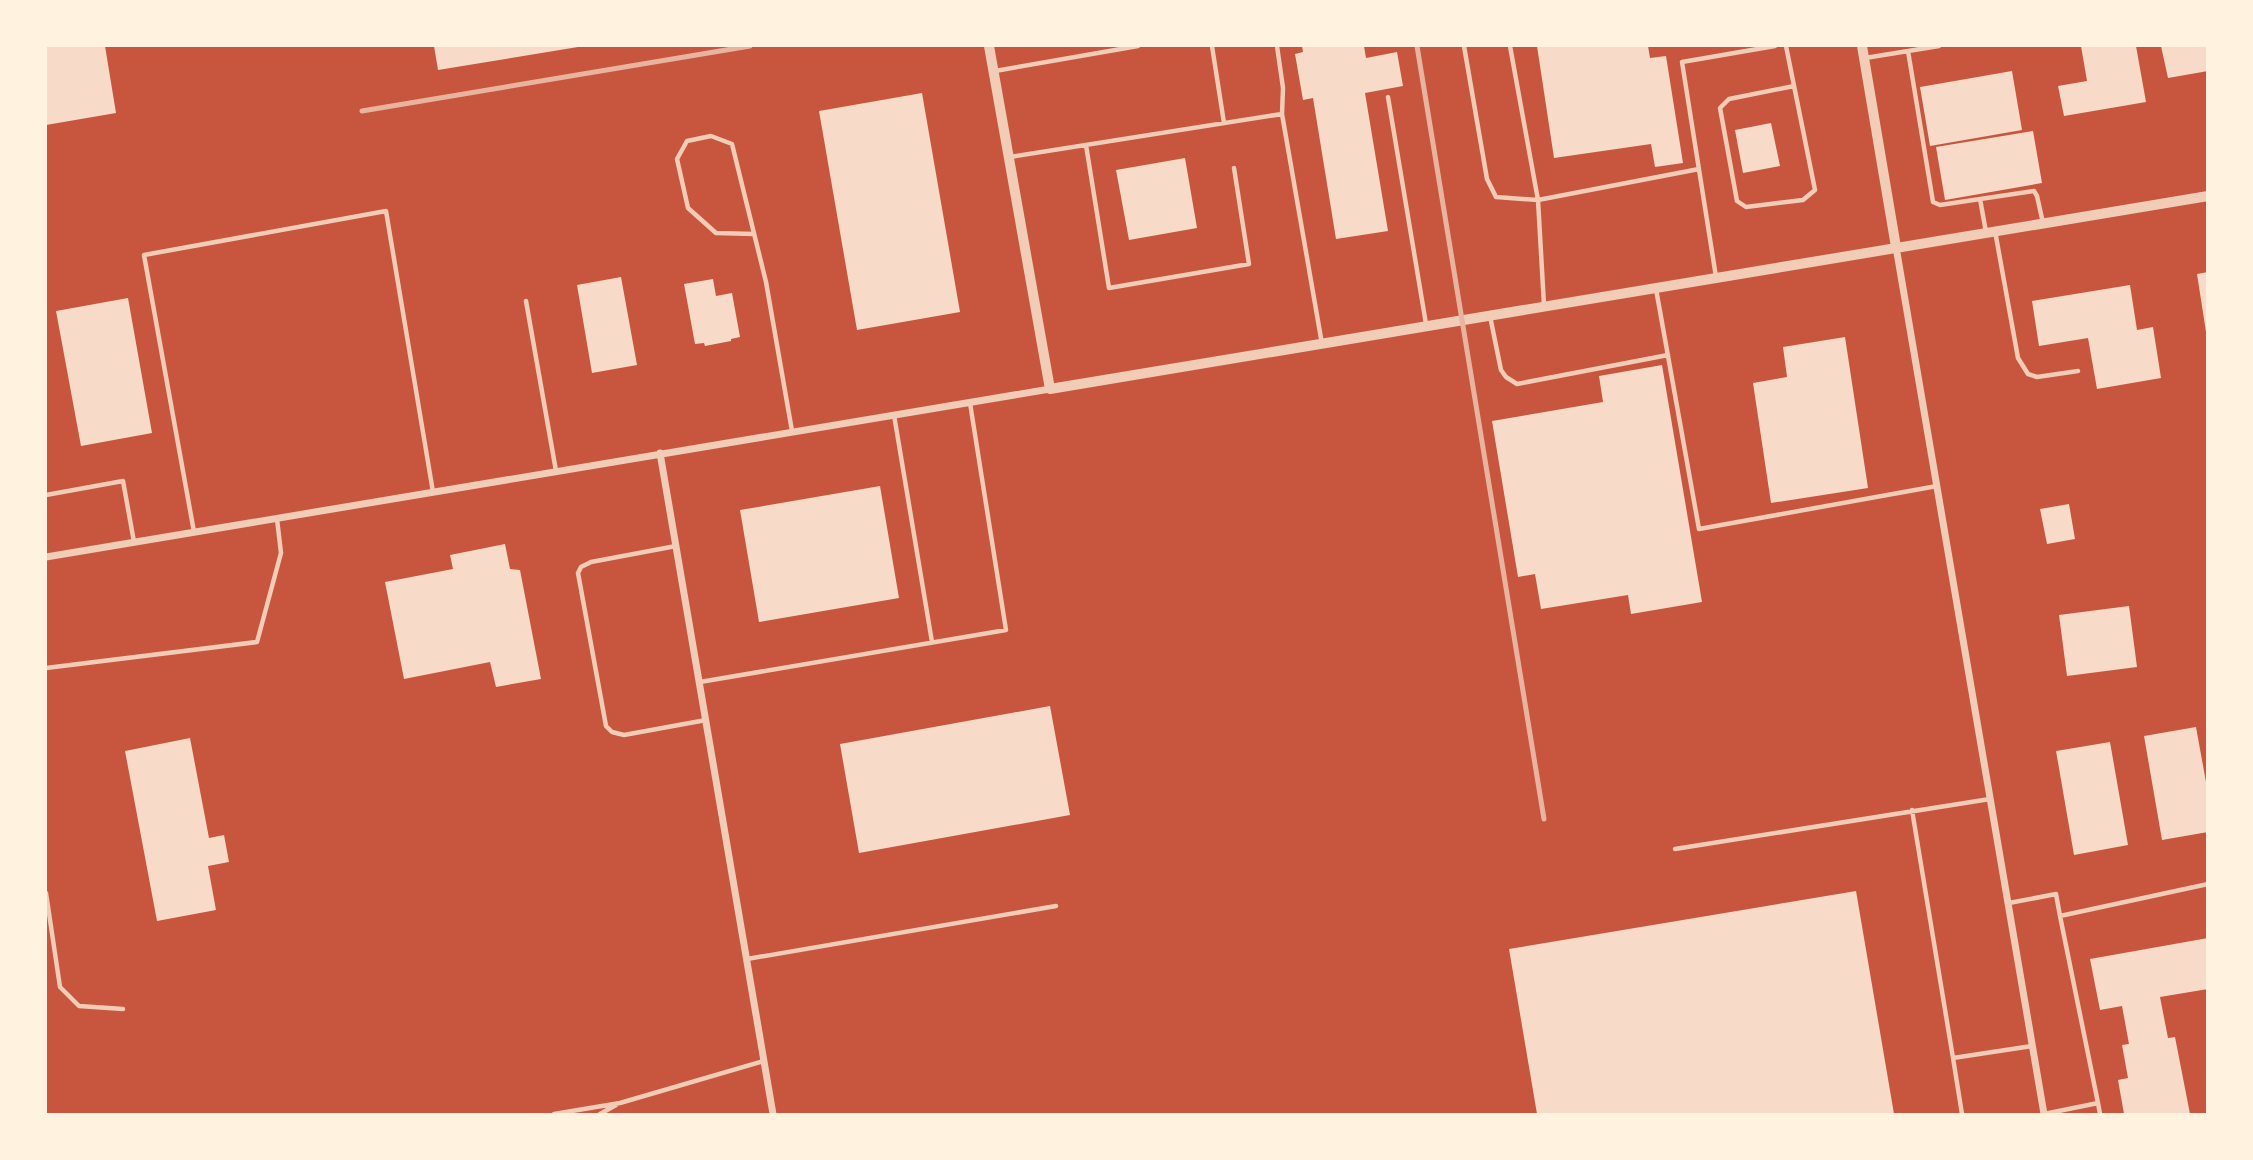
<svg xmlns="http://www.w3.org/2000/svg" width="2253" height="1160" viewBox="0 0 2253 1160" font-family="'Open Sans',sans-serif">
<rect width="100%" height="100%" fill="#c8553d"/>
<!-- building -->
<path fill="#f7dbc8" d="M46,46H105L116,113L46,125Z
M434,46H578V47L438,70Z
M1302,46H1364L1366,58L1397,52L1403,86L1365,93L1388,231L1336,239L1313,98L1303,100L1295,54L1303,52Z
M1537,46H1648L1650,58L1666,56L1683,163L1655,167L1651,144L1554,158Z
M2081,46H2136L2146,102L2064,116L2058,86L2087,81Z
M2161,46H2208V71L2168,78Z
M2012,71L2022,130L1930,146L1920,87Z
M922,93L960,312L857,330L819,111Z
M1771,123L1780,166L1743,173L1735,130Z
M2033,131L2042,183L1945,200L1936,147Z
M1185,158L1197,228L1129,240L1116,170Z
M2208,272V332H2206L2197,274Z
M621,277L637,365L592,373L577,285Z
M713,279L716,296L732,293L740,337L731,339V341L705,346L704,343L695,344L684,284Z
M2130,285L2137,330L2153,327L2161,378L2097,389L2088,338L2039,346L2032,301Z
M128,298L152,433L81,446L56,311Z
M1845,337L1868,488L1771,503L1753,383L1787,377L1783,347Z
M1662,365L1702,602L1631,614L1628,595L1541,609L1535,574L1518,577L1492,421L1603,402L1599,376Z
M880,486L899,598L759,622L740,510Z
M2069,504L2075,539L2047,544L2040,509Z
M505,544L510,569L520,570L541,679L496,687L490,662L404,679L385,582L453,569L450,555Z
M2129,606L2137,667L2067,676L2059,615Z
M1050,706L1070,815L859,853L840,744Z
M2196,727L2208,793V832L2162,840L2144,736Z
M190,738L209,838L224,835L229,862L208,866L216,910L157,921L125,751Z
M2110,742L2128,845L2074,855L2056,751Z
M1856,891L1894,1114H1537L1509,949Z
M2208,938V989L2160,997L2168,1038L2175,1037L2190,1114H2124L2118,1080L2128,1078L2122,1045L2129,1044L2122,1006L2100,1010L2090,959Z"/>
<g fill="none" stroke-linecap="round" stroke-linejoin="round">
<!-- service -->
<path stroke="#f1ccb7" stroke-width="4.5" d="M1212,46L1224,123
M1277,46L1283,88L1282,114
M1464,46L1487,179L1496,197L1538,200L1510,46
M1786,46L1815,190L1803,200L1746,207L1737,201L1720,108L1729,99L1794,86
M1908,51L1933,202L1940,205L2034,191L2037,196L2043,223
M1865,58L1939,46
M995,71L1138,46
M1388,97L1426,324
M1086,145L1109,288L1249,264L1234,168
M1010,157L1282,114L1322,344
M1980,199L1986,232
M1995,231L2018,358L2028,374L2037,377L2078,371
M754,234L716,233L688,208L677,159L687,141L711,136L732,144L766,282L792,431
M1716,277L1682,62L1775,46
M1656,289L1699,529L1937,486
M526,301L556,471
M1544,305L1538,200L1699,169
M1490,316L1501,370L1506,377L1517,384L1668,355
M894,415L932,642
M46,495L123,481L134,542
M194,532L144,255L386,211L433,492
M676,546L591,562L581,567L578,573L606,726L612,732L624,735L706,720
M46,668L257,642L281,553L277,519
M700,682L1006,630L970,403
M1912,810L1953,1058
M1675,849L1990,799
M46,893L60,987L79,1006L123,1009
M2009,903L2056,894L2060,916L2208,884
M2060,916L2098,1103
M747,959L1056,906
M554,1114L620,1103L764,1061
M600,1114L616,1105
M1962,1114L1953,1058L2032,1046
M2044,1114L2098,1103L2100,1114"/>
<!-- minor -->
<path stroke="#f1ccb7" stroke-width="7" d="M1896,247L2044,1114
M660,453L773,1114
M46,557L1050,389"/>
<!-- tertiary -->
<path stroke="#f1ccb7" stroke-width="10" d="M989,46L1050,389L2208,196
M1862,46L1896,247"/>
<!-- rail -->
<path stroke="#e9b49f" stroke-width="5" d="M1417,46L1544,819
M362,111L750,46"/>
</g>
<!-- border -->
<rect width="2253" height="1160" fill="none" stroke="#fff3e0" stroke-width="94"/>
</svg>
